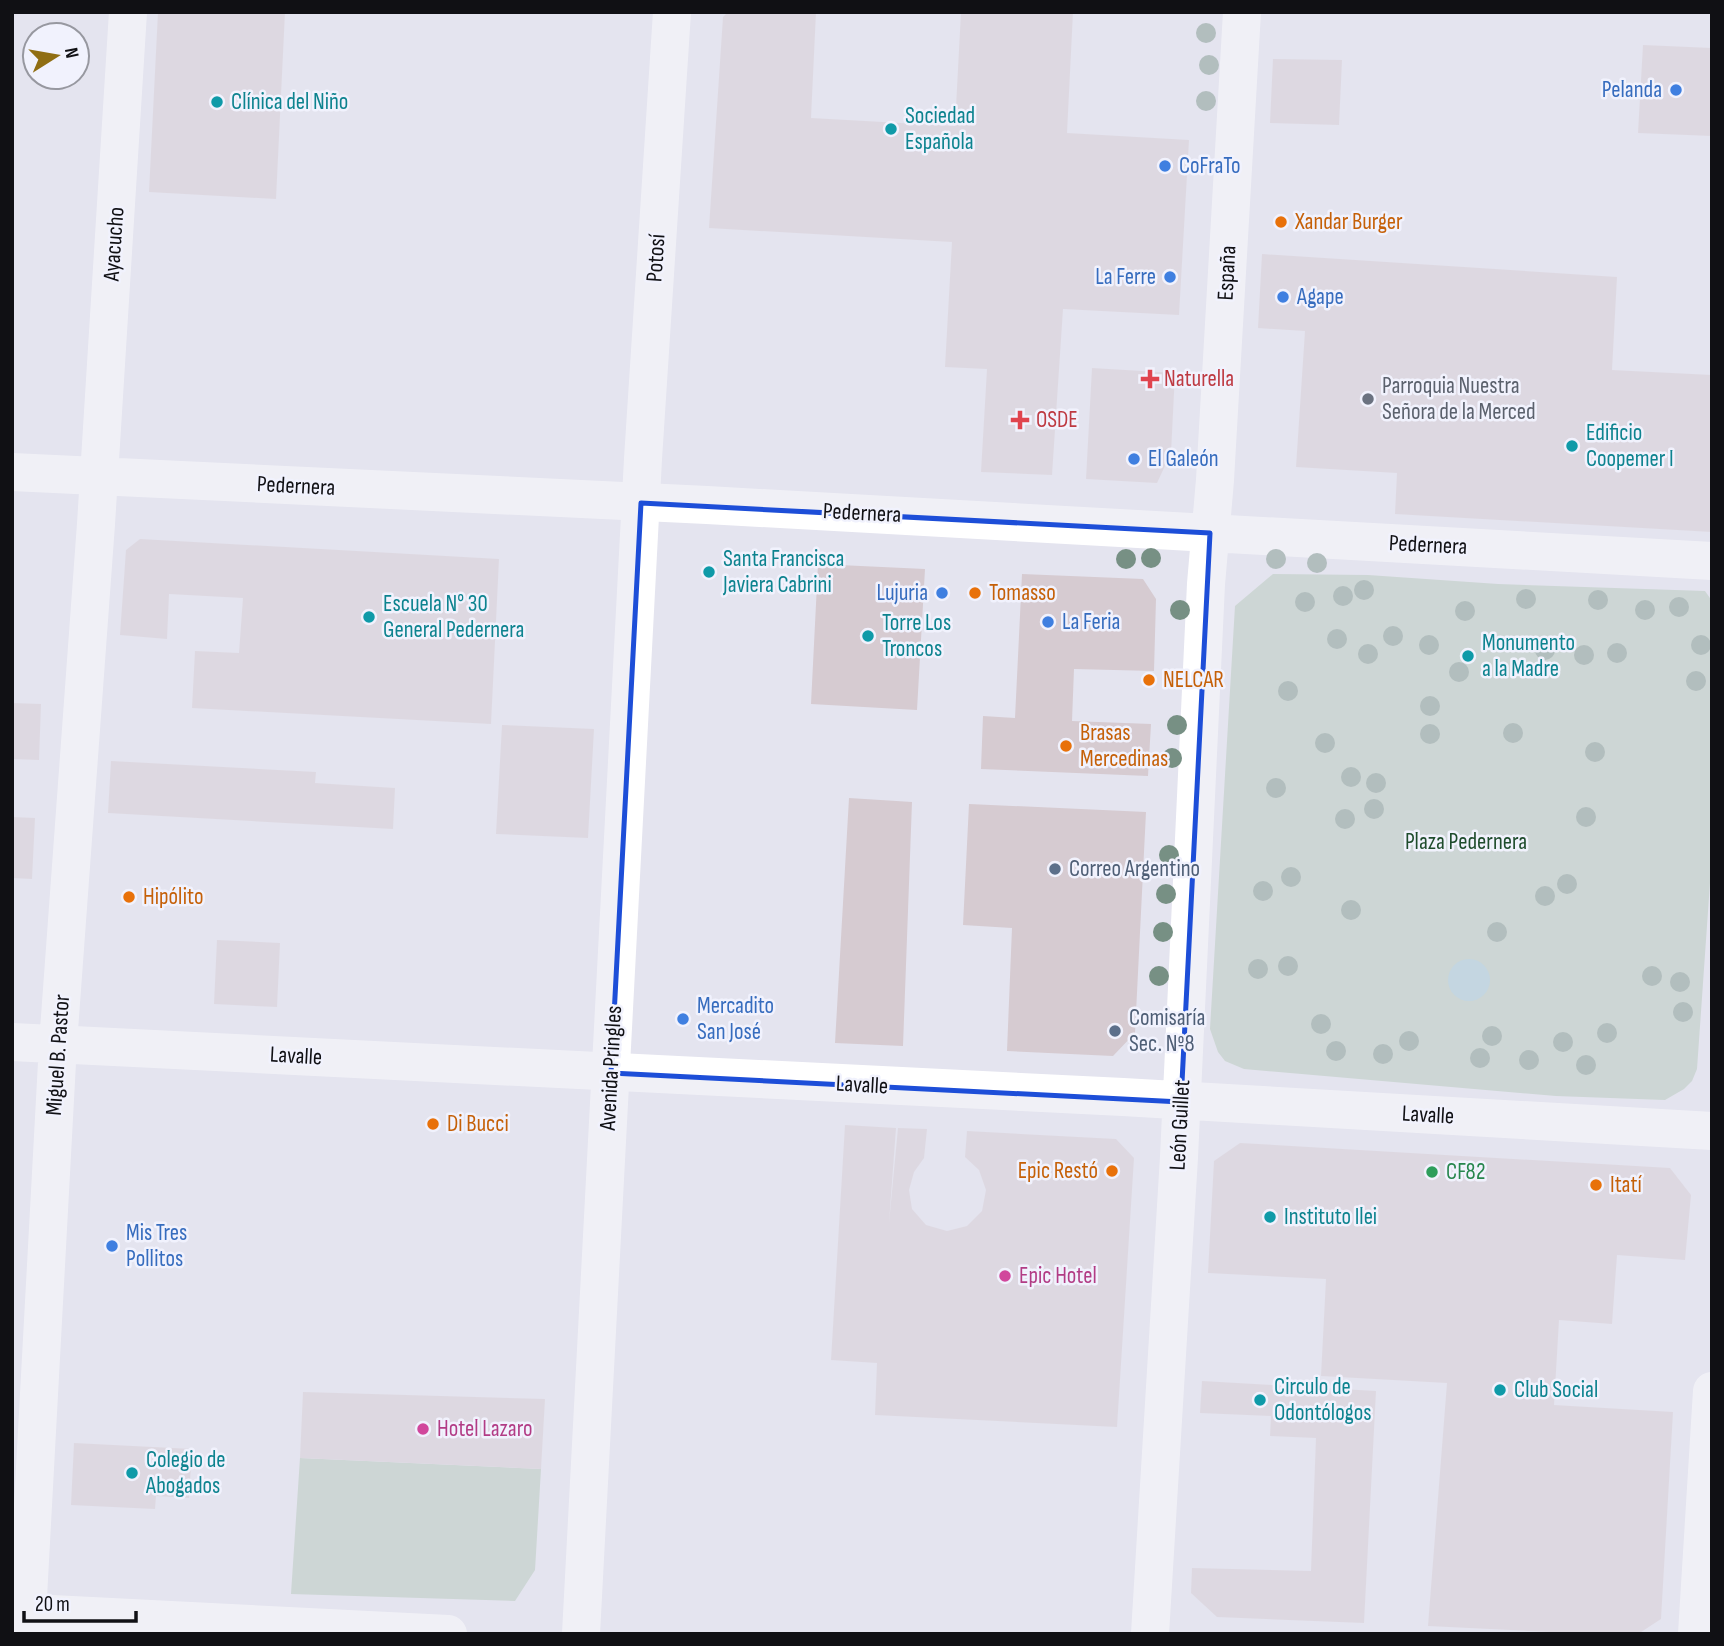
<svg xmlns="http://www.w3.org/2000/svg" width="1724" height="1646" viewBox="0 0 1724 1646" font-family="'Sofia Sans Condensed',sans-serif">
<rect width="100%" height="100%" fill="#e4e4ef"/>
<!-- green -->
<path fill="#b1c6b5" d="M1273,574L1368,575L1498,584L1705,591L1712,601V854L1697,1069L1692,1081L1684,1089L1665,1100L1556,1096L1244,1069L1225,1061L1218,1052L1210,1029L1235,606Z
M300,1458L541,1469L535,1570L515,1601L291,1594Z"/>
<!-- water -->
<path fill="#9dc5d1" d="M1448 980a21 21 0 1 1 42 0a21 21 0 1 1-42 0Z"/>
<!-- building -->
<path fill="#d6cbd1" d="M158,12H285L276,199L149,192Z
M728,12H816L811,118L955,126L961,12H1073L1067,133L1189,140L1179,315L1063,309L1052,475L981,472L987,369L945,367L952,242L709,228L723,17Z
M1643,45L1712,48V136L1638,133Z
M1273,59L1342,60L1339,125L1270,123Z
M1262,254L1617,277L1612,370L1712,375V532L1395,514L1397,473L1296,467L1305,331L1258,328Z
M1092,368L1175,373L1171,453L1157,483L1086,479Z
M140,539L499,559L491,724L192,708L195,651L239,653L243,598L169,594L167,639L120,635L126,550Z
M818,564L925,569L917,710L811,704Z
M1022,574L1143,579L1156,599L1154,671L1074,669L1072,721L1151,724L1148,776L981,769L983,716L1015,718Z
M12,703L41,704L39,760L12,759Z
M502,725L594,729L588,838L496,834Z
M111,761L316,772L315,783L395,788L393,829L108,813Z
M849,798L912,802L903,1046L835,1043Z
M969,804L1146,812L1135,1033L1113,1056L1007,1051L1012,928L963,925Z
M12,817L35,818L32,879L12,878Z
M217,940L280,943L277,1007L214,1004Z
M845,1125L896,1128L889,1223L898,1128L927,1129L924,1158L914,1172L909,1190L912,1209L926,1225L947,1231L967,1226L982,1211L986,1190L979,1170L965,1157L967,1131L1116,1139L1134,1158L1117,1427L875,1415L877,1363L831,1360Z
M1240,1143L1670,1168L1691,1195L1685,1260L1617,1255L1612,1324L1559,1320L1554,1405L1673,1412L1661,1619L1638,1634H1590L1428,1626L1447,1383L1321,1376L1326,1279L1208,1273L1214,1161Z
M1202,1381L1376,1391L1364,1623L1217,1617L1191,1593L1192,1568L1311,1571L1316,1438L1270,1436L1271,1416L1200,1413Z
M303,1392L545,1399L541,1469L300,1458Z
M74,1443L192,1449L189,1498L156,1496L155,1509L71,1505Z"/>
<g fill="none" stroke-linecap="round" stroke-linejoin="round">
<!-- minor -->
<path stroke="#fff" stroke-width="38" d="M12,472L707,505L1712,561
M12,1042L1123,1097L1712,1131
M12,1612L448,1634
M26,1634L58,1044L96,524L128,12
M1150,1634L1179,1157L1206,584L1215,480L1242,12
M1697,1634L1712,1391"/>
<!-- major -->
<path stroke="#fff" stroke-width="38" d="M581,1634L643,459L672,12"/>
</g>
<!-- trees -->
<g fill="#779084">
<circle cx="1206" cy="33" r="10"/>
<circle cx="1209" cy="65" r="10"/>
<circle cx="1206" cy="101" r="10"/>
<circle cx="1151" cy="558" r="10"/>
<circle cx="1126" cy="559" r="10"/>
<circle cx="1276" cy="559" r="10"/>
<circle cx="1317" cy="563" r="10"/>
<circle cx="1364" cy="590" r="10"/>
<circle cx="1343" cy="596" r="10"/>
<circle cx="1526" cy="599" r="10"/>
<circle cx="1598" cy="600" r="10"/>
<circle cx="1305" cy="602" r="10"/>
<circle cx="1679" cy="607" r="10"/>
<circle cx="1180" cy="610" r="10"/>
<circle cx="1645" cy="610" r="10"/>
<circle cx="1465" cy="611" r="10"/>
<circle cx="1393" cy="636" r="10"/>
<circle cx="1337" cy="639" r="10"/>
<circle cx="1429" cy="645" r="10"/>
<circle cx="1701" cy="645" r="10"/>
<circle cx="1545" cy="650" r="10"/>
<circle cx="1617" cy="653" r="10"/>
<circle cx="1368" cy="654" r="10"/>
<circle cx="1584" cy="655" r="10"/>
<circle cx="1459" cy="672" r="10"/>
<circle cx="1696" cy="681" r="10"/>
<circle cx="1288" cy="691" r="10"/>
<circle cx="1430" cy="706" r="10"/>
<circle cx="1177" cy="725" r="10"/>
<circle cx="1513" cy="733" r="10"/>
<circle cx="1430" cy="734" r="10"/>
<circle cx="1325" cy="743" r="10"/>
<circle cx="1595" cy="752" r="10"/>
<circle cx="1172" cy="758" r="10"/>
<circle cx="1351" cy="777" r="10"/>
<circle cx="1376" cy="783" r="10"/>
<circle cx="1276" cy="788" r="10"/>
<circle cx="1374" cy="809" r="10"/>
<circle cx="1586" cy="817" r="10"/>
<circle cx="1345" cy="819" r="10"/>
<circle cx="1169" cy="855" r="10"/>
<circle cx="1291" cy="877" r="10"/>
<circle cx="1567" cy="884" r="10"/>
<circle cx="1263" cy="891" r="10"/>
<circle cx="1166" cy="894" r="10"/>
<circle cx="1545" cy="896" r="10"/>
<circle cx="1351" cy="910" r="10"/>
<circle cx="1163" cy="932" r="10"/>
<circle cx="1497" cy="932" r="10"/>
<circle cx="1288" cy="966" r="10"/>
<circle cx="1258" cy="969" r="10"/>
<circle cx="1159" cy="976" r="10"/>
<circle cx="1652" cy="976" r="10"/>
<circle cx="1680" cy="982" r="10"/>
<circle cx="1683" cy="1012" r="10"/>
<circle cx="1321" cy="1024" r="10"/>
<circle cx="1607" cy="1033" r="10"/>
<circle cx="1492" cy="1036" r="10"/>
<circle cx="1409" cy="1041" r="10"/>
<circle cx="1563" cy="1042" r="10"/>
<circle cx="1336" cy="1051" r="10"/>
<circle cx="1383" cy="1054" r="10"/>
<circle cx="1480" cy="1058" r="10"/>
<circle cx="1529" cy="1060" r="10"/>
<circle cx="1586" cy="1065" r="10"/>
</g>
<!-- marked area -->
<path d="M0 0H1724V1646H0ZM641,503L1210,533L1181,1102L611,1073Z" fill="#e4e4ef" fill-opacity=".55" fill-rule="evenodd"/>
<path fill="none" stroke="#1d4ed8" stroke-width="5" stroke-linejoin="round" d="M641,503L1210,533L1181,1102L611,1073Z"/>
<!-- markers -->
<g fill="#3f7fe0" stroke="#f1f2fd" stroke-width="2.5">
<circle cx="1676" cy="90" r="7"/>
<circle cx="1165" cy="166" r="7"/>
<circle cx="1170" cy="277" r="7"/>
<circle cx="1283" cy="297" r="7"/>
<circle cx="1134" cy="459" r="7"/>
<circle cx="942" cy="593" r="7"/>
<circle cx="1048" cy="622" r="7"/>
<circle cx="683" cy="1019" r="7"/>
<circle cx="112" cy="1246" r="7"/>
</g>
<g fill="#0f9aa8" stroke="#f1f2fd" stroke-width="2.5">
<circle cx="217" cy="102" r="7"/>
<circle cx="891" cy="129" r="7"/>
<circle cx="1572" cy="446" r="7"/>
<circle cx="709" cy="572" r="7"/>
<circle cx="369" cy="617" r="7"/>
<circle cx="868" cy="636" r="7"/>
<circle cx="1468" cy="656" r="7"/>
<circle cx="1270" cy="1217" r="7"/>
<circle cx="1500" cy="1390" r="7"/>
<circle cx="1260" cy="1400" r="7"/>
<circle cx="132" cy="1473" r="7"/>
</g>
<g fill="#e8710a" stroke="#f1f2fd" stroke-width="2.5">
<circle cx="1281" cy="222" r="7"/>
<circle cx="975" cy="593" r="7"/>
<circle cx="1149" cy="680" r="7"/>
<circle cx="1066" cy="746" r="7"/>
<circle cx="129" cy="897" r="7"/>
<circle cx="433" cy="1124" r="7"/>
<circle cx="1112" cy="1171" r="7"/>
<circle cx="1596" cy="1185" r="7"/>
</g>
<g fill="#e0444e" stroke="#f1f2fd" stroke-width="2.5">
<path d="M1146.5 368.5h7v7h7v7h-7v7h-7v-7h-7v-7h7z"/>
<path d="M1016.5 409.5h7v7h7v7h-7v7h-7v-7h-7v-7h7z"/>
</g>
<circle fill="#6b7280" stroke="#f1f2fd" stroke-width="2.5" cx="1368" cy="399" r="7"/>
<g fill="#5c6f8a" stroke="#f1f2fd" stroke-width="2.5">
<circle cx="1055" cy="869" r="7"/>
<circle cx="1115" cy="1031" r="7"/>
</g>
<circle fill="#2e9e5b" stroke="#f1f2fd" stroke-width="2.5" cx="1432" cy="1172" r="7"/>
<g fill="#d1479c" stroke="#f1f2fd" stroke-width="2.5">
<circle cx="1005" cy="1276" r="7"/>
<circle cx="423" cy="1429" r="7"/>
</g>
<g text-anchor="middle" dominant-baseline="central" stroke-width="5" stroke-linejoin="round" paint-order="stroke">
<!-- shop labels -->
<g font-size="23" fill="#366cbe" stroke="#f1f2fd" text-anchor="start">
<text x="1662" y="90" text-anchor="end">Pelanda</text>
<text x="1179" y="166">CoFraTo</text>
<text x="1156" y="277" text-anchor="end">La Ferre</text>
<text x="1297" y="297">Agape</text>
<text x="1148" y="459">El Galeón</text>
<text x="928" y="593" text-anchor="end">Lujuria</text>
<text x="1062" y="622">La Feria</text>
<text x="697" y="1006">Mercadito<tspan x="697" dy="26">San José</tspan></text>
<text x="126" y="1233">Mis Tres<tspan x="126" dy="26">Pollitos</tspan></text>
</g>
<!-- culture labels -->
<g font-size="23" fill="#0d838f" stroke="#f1f2fd" text-anchor="start">
<text x="231" y="102">Clínica del Niño</text>
<text x="905" y="116">Sociedad<tspan x="905" dy="26">Española</tspan></text>
<text x="1586" y="433">Edificio<tspan x="1586" dy="26">Coopemer I</tspan></text>
<text x="723" y="559">Santa Francisca<tspan x="723" dy="26">Javiera Cabrini</tspan></text>
<text x="383" y="604">Escuela N° 30<tspan x="383" dy="26">General Pedernera</tspan></text>
<text x="882" y="623">Torre Los<tspan x="882" dy="26">Troncos</tspan></text>
<text x="1482" y="643">Monumento<tspan x="1482" dy="26">a la Madre</tspan></text>
<text x="1284" y="1217">Instituto Ilei</text>
<text x="1274" y="1387">Circulo de<tspan x="1274" dy="26">Odontólogos</tspan></text>
<text x="1514" y="1390">Club Social</text>
<text x="146" y="1460">Colegio de<tspan x="146" dy="26">Abogados</tspan></text>
</g>
<!-- food labels -->
<g font-size="23" fill="#c56008" stroke="#f1f2fd" text-anchor="start">
<text x="1295" y="222">Xandar Burger</text>
<text x="989" y="593">Tomasso</text>
<text x="1163" y="680">NELCAR</text>
<text x="1080" y="733">Brasas<tspan x="1080" dy="26">Mercedinas</tspan></text>
<text x="143" y="897">Hipólito</text>
<text x="447" y="1124">Di Bucci</text>
<text x="1098" y="1171" text-anchor="end">Epic Restó</text>
<text x="1610" y="1185">Itatí</text>
</g>
<!-- street labels -->
<g font-size="23" fill="#101014" stroke="#f1f2fd">
<text transform="translate(114 244) rotate(-86)">Ayacucho</text>
<text transform="translate(656 258) rotate(-86)">Potosí</text>
<text transform="translate(1227 273) rotate(-87)">España</text>
<text transform="translate(296 486) rotate(3)">Pedernera</text>
<text transform="translate(862 513) rotate(3)">Pedernera</text>
<text transform="translate(1428 545) rotate(3)">Pedernera</text>
<text transform="translate(58 1055) rotate(-86)">Miguel B. Pastor</text>
<text transform="translate(296 1056) rotate(3)">Lavalle</text>
<text transform="translate(611 1068) rotate(-87)">Avenida Pringles</text>
<text transform="translate(862 1085) rotate(3)">Lavalle</text>
<text transform="translate(1428 1115) rotate(3)">Lavalle</text>
<text transform="translate(1180 1125) rotate(-87)">León Guillet</text>
</g>
<!-- health labels -->
<g font-size="23" fill="#be3a42" stroke="#f1f2fd" text-anchor="start">
<text x="1164" y="379">Naturella</text>
<text x="1036" y="420">OSDE</text>
</g>
<!-- worship labels -->
<g font-size="23" fill="#5b616d" stroke="#f1f2fd" text-anchor="start">
<text x="1382" y="386">Parroquia Nuestra<tspan x="1382" dy="26">Señora de la Merced</tspan></text>
</g>
<!-- park labels -->
<g font-size="23" fill="#1e4c2c" stroke="#f1f2fd">
<text x="1466" y="842">Plaza Pedernera</text>
</g>
<!-- service labels -->
<g font-size="23" fill="#4e5e75" stroke="#f1f2fd" text-anchor="start">
<text x="1069" y="869">Correo Argentino</text>
<text x="1129" y="1018">Comisaría<tspan x="1129" dy="26">Sec. Nº8</tspan></text>
</g>
<!-- leisure labels -->
<g font-size="23" fill="#27864d" stroke="#f1f2fd" text-anchor="start">
<text x="1446" y="1172">CF82</text>
</g>
<!-- hotel labels -->
<g font-size="23" fill="#b23c85" stroke="#f1f2fd" text-anchor="start">
<text x="1019" y="1276">Epic Hotel</text>
<text x="437" y="1429">Hotel Lazaro</text>
</g>
</g>
<!-- border -->
<rect width="1724" height="1646" fill="none" stroke="#101014" stroke-width="28"/>
<!-- north arrow -->
<g transform="translate(56 56) rotate(79)"><circle r="33" fill="#f1f2fd" stroke="#9798a0" stroke-width="2"/>
<path d="M0-5L12 26L0 18L-12 26Z" fill="#906e13"/>
<text y="-10" font-size="19" font-weight="bold" text-anchor="middle" fill="#101014">N</text>
</g>
<!-- scale -->
<path d="M24 1611v10h112v-10" fill="none" stroke="#101014" stroke-width="3.5"/>
<text x="35" y="1611" font-size="21" fill="#101014" stroke="#f1f2fd" stroke-width="5" paint-order="stroke">20 m</text>
</svg>
